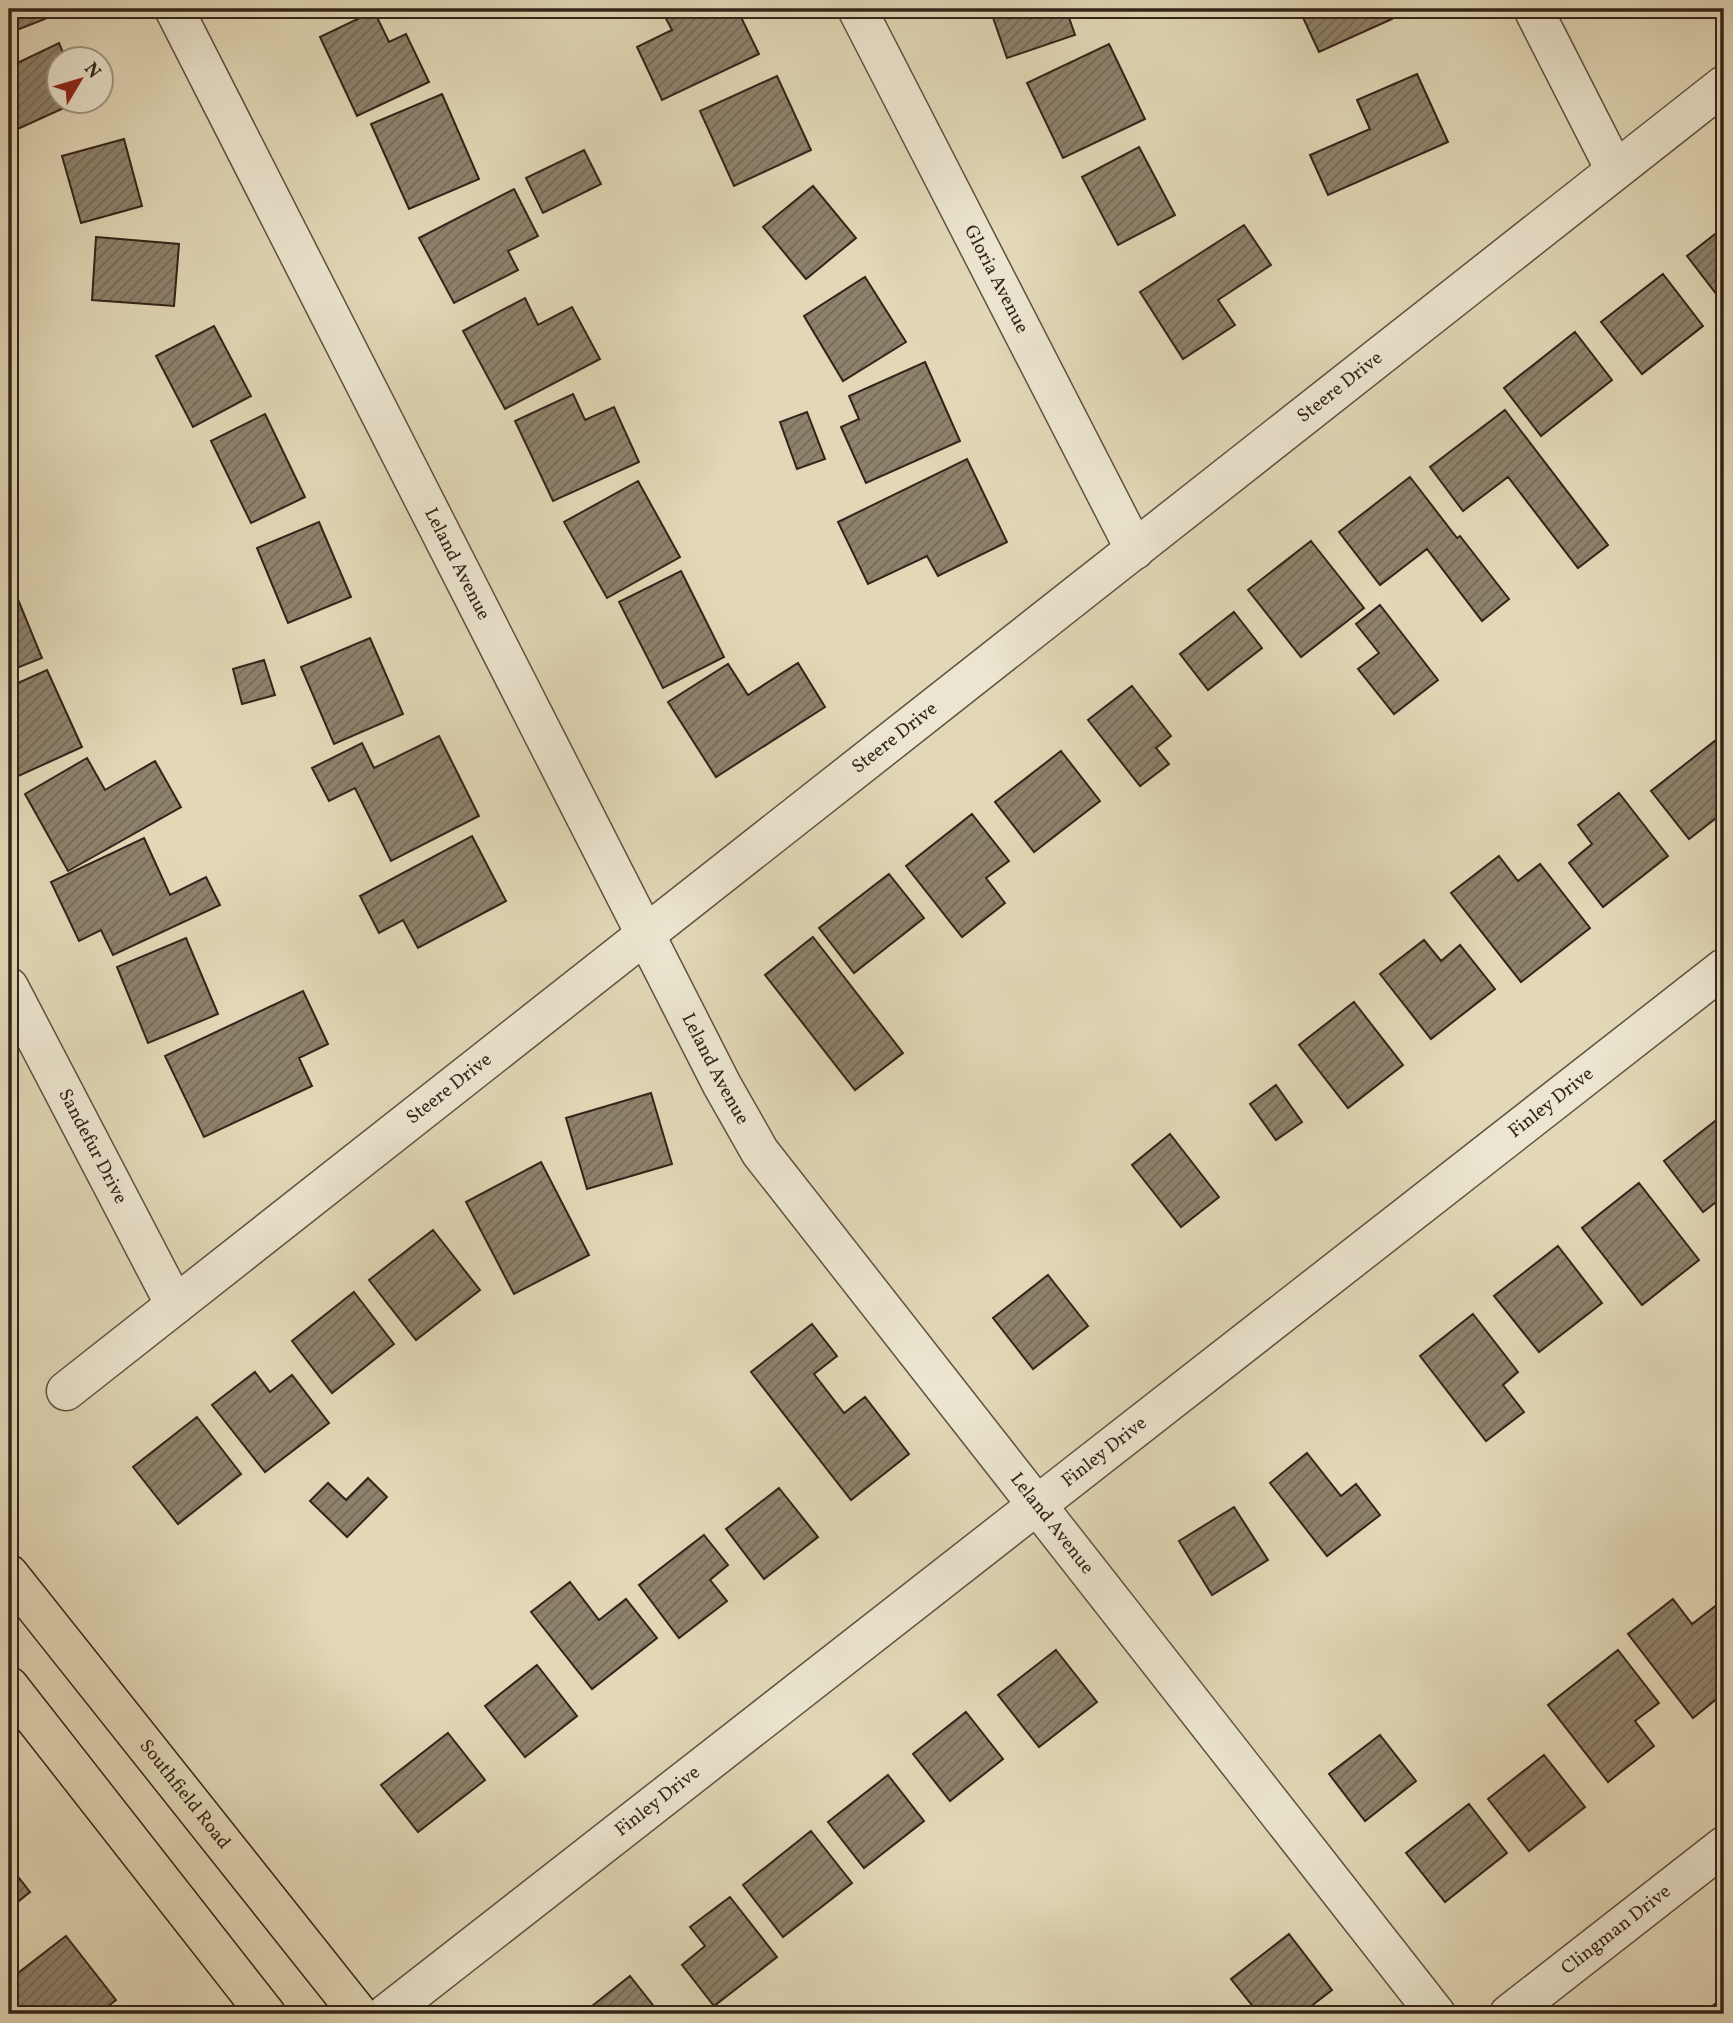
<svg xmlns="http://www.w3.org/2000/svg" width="1733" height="2023" viewBox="0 0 1733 2023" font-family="Vollkorn,serif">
<defs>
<pattern id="building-hatch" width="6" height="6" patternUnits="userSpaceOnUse" patternTransform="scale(1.75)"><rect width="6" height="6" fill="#8e826c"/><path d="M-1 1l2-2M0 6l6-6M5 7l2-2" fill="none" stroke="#756a58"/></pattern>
</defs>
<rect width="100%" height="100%" fill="#e2d8b7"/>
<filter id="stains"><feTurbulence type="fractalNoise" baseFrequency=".00286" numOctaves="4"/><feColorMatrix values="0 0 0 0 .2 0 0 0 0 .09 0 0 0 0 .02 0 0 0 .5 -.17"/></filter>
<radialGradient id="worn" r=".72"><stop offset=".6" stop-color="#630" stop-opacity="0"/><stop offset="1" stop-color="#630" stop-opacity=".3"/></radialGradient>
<!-- building -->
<path fill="url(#building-hatch)" stroke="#33241a" stroke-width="2" d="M9,9H42L45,19L9,33Z
M661,9H737L759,54L662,100L637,47L672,30Z
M990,9H1066L1075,35L1007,58Z
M1299,9H1387L1392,19L1319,52Z
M374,11L389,42L406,34L429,82L357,116L320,37Z
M59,43L66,60H60V102H77L9,133V67Z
M1109,44L1145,119L1063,158L1027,83Z
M1417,74L1448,142L1328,195L1310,155L1370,129L1357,100Z
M777,76L811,150L734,186L700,111Z
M442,94L479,179L409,209L371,124Z
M124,139L142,206L81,223L62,156Z
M1139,147L1175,215L1118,245L1082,177Z
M584,150L601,184L543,213L526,178Z
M813,186L856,238L806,279L763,227Z
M514,189L538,236L508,251L518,270L454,303L419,238Z
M1244,225L1271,265L1218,300L1235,325L1183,359L1140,292Z
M1724,227V304L1687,256Z
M96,237L179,244L174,306L92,300Z
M1663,274L1703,326L1642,374L1601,322Z
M865,277L906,342L843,381L804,316Z
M525,298L538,325L572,307L600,359L505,409L463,331Z
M214,326L251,396L193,427L156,356Z
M1575,332L1612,380L1541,436L1504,388Z
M925,362L960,441L866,483L841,427L859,419L849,396Z
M573,394L585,420L614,407L639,462L553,501L515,421Z
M1505,410L1608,545L1578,568L1508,477L1463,511L1430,467Z
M807,412L825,459L797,469L780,422Z
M265,414L305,497L251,523L211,441Z
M967,459L1007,542L938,576L927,556L868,584L838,522Z
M1410,477L1457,538L1460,536L1509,599L1482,621L1427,549L1380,585L1339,532Z
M638,481L680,557L607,598L564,522Z
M319,522L351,597L288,623L257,548Z
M1311,541L1364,608L1301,657L1248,590Z
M681,571L724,657L663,688L619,602Z
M10,580L42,658L9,671V581Z
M1380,605L1438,680L1394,714L1358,669L1379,653L1356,624Z
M1234,612L1262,648L1208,690L1180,654Z
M370,638L403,714L334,744L301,667Z
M264,660L275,695L242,704L233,669Z
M798,663L825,707L716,777L668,702L728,664L748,695Z
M47,670L82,747L14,778L9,766V687Z
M1132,686L1171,736L1156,748L1169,764L1140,786L1088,720Z
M439,736L479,816L391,861L355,788L329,801L312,768L362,743L374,768Z
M1716,740L1724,750V812L1689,839L1651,791Z
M1061,751L1100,801L1034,852L995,802Z
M87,758L105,790L155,761L181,807L68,871L25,794Z
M1619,793L1668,856L1603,907L1569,863L1592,844L1578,825Z
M972,814L1009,861L986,878L1005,903L962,937L906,866Z
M472,836L506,901L418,948L403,920L379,933L360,896Z
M144,838L170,895L206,877L220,905L113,955L101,930L79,941L51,882Z
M1499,856L1518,881L1540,864L1590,928L1521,982L1451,893Z
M889,874L924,918L854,973L819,928Z
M813,937L903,1053L855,1090L765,975Z
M186,938L218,1014L148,1043L117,967Z
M1424,940L1441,961L1460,945L1495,989L1431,1039L1380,974Z
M303,991L328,1044L299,1058L312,1086L204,1137L165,1056Z
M1354,1002L1403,1065L1348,1108L1299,1045Z
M1276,1085L1302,1122L1276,1140L1250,1104Z
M651,1093L672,1164L587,1189L566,1118Z
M1724,1114V1196L1703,1212L1664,1161Z
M1170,1134L1219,1197L1181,1227L1132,1165Z
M541,1162L589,1255L514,1294L466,1202Z
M1639,1183L1699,1260L1642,1305L1582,1228Z
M433,1230L480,1290L416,1340L369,1280Z
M1558,1246L1602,1303L1539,1352L1494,1296Z
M1048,1275L1088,1326L1033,1369L993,1318Z
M354,1292L394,1344L332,1393L292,1341Z
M1473,1314L1518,1372L1503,1385L1524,1412L1486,1441L1420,1356Z
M812,1324L837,1356L814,1374L844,1413L865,1397L909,1454L851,1500L751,1372Z
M255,1372L270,1392L292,1375L329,1423L265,1472L212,1405Z
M197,1417L241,1474L178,1524L133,1467Z
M1307,1453L1341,1496L1356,1484L1380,1515L1327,1556L1270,1483Z
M368,1478L387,1497L347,1537L310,1501L328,1483L346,1500Z
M779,1488L818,1537L764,1579L726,1529Z
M1234,1507L1268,1560L1212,1595L1179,1541Z
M704,1535L728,1565L710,1580L727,1601L679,1638L639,1585Z
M570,1582L599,1620L626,1599L657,1638L592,1689L531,1612Z
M1673,1599L1692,1624L1718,1604L1724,1612V1653L1720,1656L1724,1661V1693L1693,1718L1628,1634Z
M1056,1650L1097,1702L1039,1747L998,1695Z
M1618,1650L1659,1703L1635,1721L1654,1746L1608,1782L1548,1705Z
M537,1665L577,1716L525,1757L485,1706Z
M966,1712L1003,1759L950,1801L913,1754Z
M448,1733L485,1780L418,1832L381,1785Z
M1380,1735L1416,1781L1365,1821L1329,1774Z
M1544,1755L1585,1807L1529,1851L1488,1799Z
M888,1775L924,1821L864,1868L828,1822Z
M1469,1804L1507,1853L1445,1902L1406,1853Z
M811,1831L852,1883L783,1937L743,1885Z
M9,1865L30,1892L9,1909Z
M730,1897L777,1957L714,2006L682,1965L705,1946L690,1927Z
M1289,1934L1332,1990L1301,2014H1259L1231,1979Z
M66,1936L116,2000L98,2014H13L9,2009V1980Z
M630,1976L660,2014H582Z
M1724,1997V2014H1702Z"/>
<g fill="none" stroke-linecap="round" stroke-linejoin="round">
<!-- minor casing -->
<g stroke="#5f5141" stroke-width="41">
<g id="minor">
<path id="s1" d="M174,9L722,1085L760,1152L1436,2014"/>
<path id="s2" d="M857,9L1135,550"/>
<path d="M1533,9L1615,170"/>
<path id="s3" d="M9,987L175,1305"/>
<path id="s4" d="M66,1391L1724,85"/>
<path id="s5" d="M386,2014L1724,968"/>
<path id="s6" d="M1509,2014L1724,1846"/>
</g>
</g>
<!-- major casing -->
<g stroke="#33241a" stroke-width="41">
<g id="major">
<path id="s7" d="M9,1574L359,2014"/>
<path d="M9,1686L266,2014"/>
</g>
</g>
<!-- minor -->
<use href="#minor" stroke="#ece6d0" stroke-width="38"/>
<!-- major -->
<use href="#major" stroke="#e2d8b7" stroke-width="38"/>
</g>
<g text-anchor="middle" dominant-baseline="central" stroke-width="7" stroke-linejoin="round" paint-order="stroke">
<!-- street labels -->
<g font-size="19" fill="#33241a" stroke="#ece6d0">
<text stroke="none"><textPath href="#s2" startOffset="304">Gloria Avenue</textPath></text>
<text stroke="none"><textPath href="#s4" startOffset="1622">Steere Drive</textPath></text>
<text stroke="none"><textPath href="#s1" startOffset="623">Leland Avenue</textPath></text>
<text stroke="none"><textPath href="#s4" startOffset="1055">Steere Drive</textPath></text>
<text stroke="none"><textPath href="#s1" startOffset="1190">Leland Avenue</textPath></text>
<text stroke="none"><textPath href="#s4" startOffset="488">Steere Drive</textPath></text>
<text stroke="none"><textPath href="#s5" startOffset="1479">Finley Drive</textPath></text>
<text stroke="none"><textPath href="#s3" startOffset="180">Sandefur Drive</textPath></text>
<text stroke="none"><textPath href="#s5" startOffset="912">Finley Drive</textPath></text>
<text stroke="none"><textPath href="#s1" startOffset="1757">Leland Avenue</textPath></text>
<text stroke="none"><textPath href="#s7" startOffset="282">Southfield Road</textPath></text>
<text stroke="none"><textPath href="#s5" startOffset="345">Finley Drive</textPath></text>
<text stroke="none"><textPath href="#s6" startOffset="136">Clingman Drive</textPath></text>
</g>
</g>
<!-- margin -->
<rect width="1733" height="2023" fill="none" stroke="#e2d8b7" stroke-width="35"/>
<rect x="10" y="10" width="1712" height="2002" fill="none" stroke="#33241a" stroke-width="3.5"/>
<rect x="18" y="18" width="1698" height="1988" fill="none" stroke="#33241a" stroke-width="2"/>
<!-- north arrow -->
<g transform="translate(80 80) rotate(52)"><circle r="33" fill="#ece6d0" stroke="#a29887" stroke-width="2"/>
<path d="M0-5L12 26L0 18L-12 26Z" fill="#8f2418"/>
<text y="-10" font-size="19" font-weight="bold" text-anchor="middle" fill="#33241a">N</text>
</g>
<rect width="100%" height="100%" filter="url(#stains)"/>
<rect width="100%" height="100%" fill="url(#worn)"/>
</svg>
